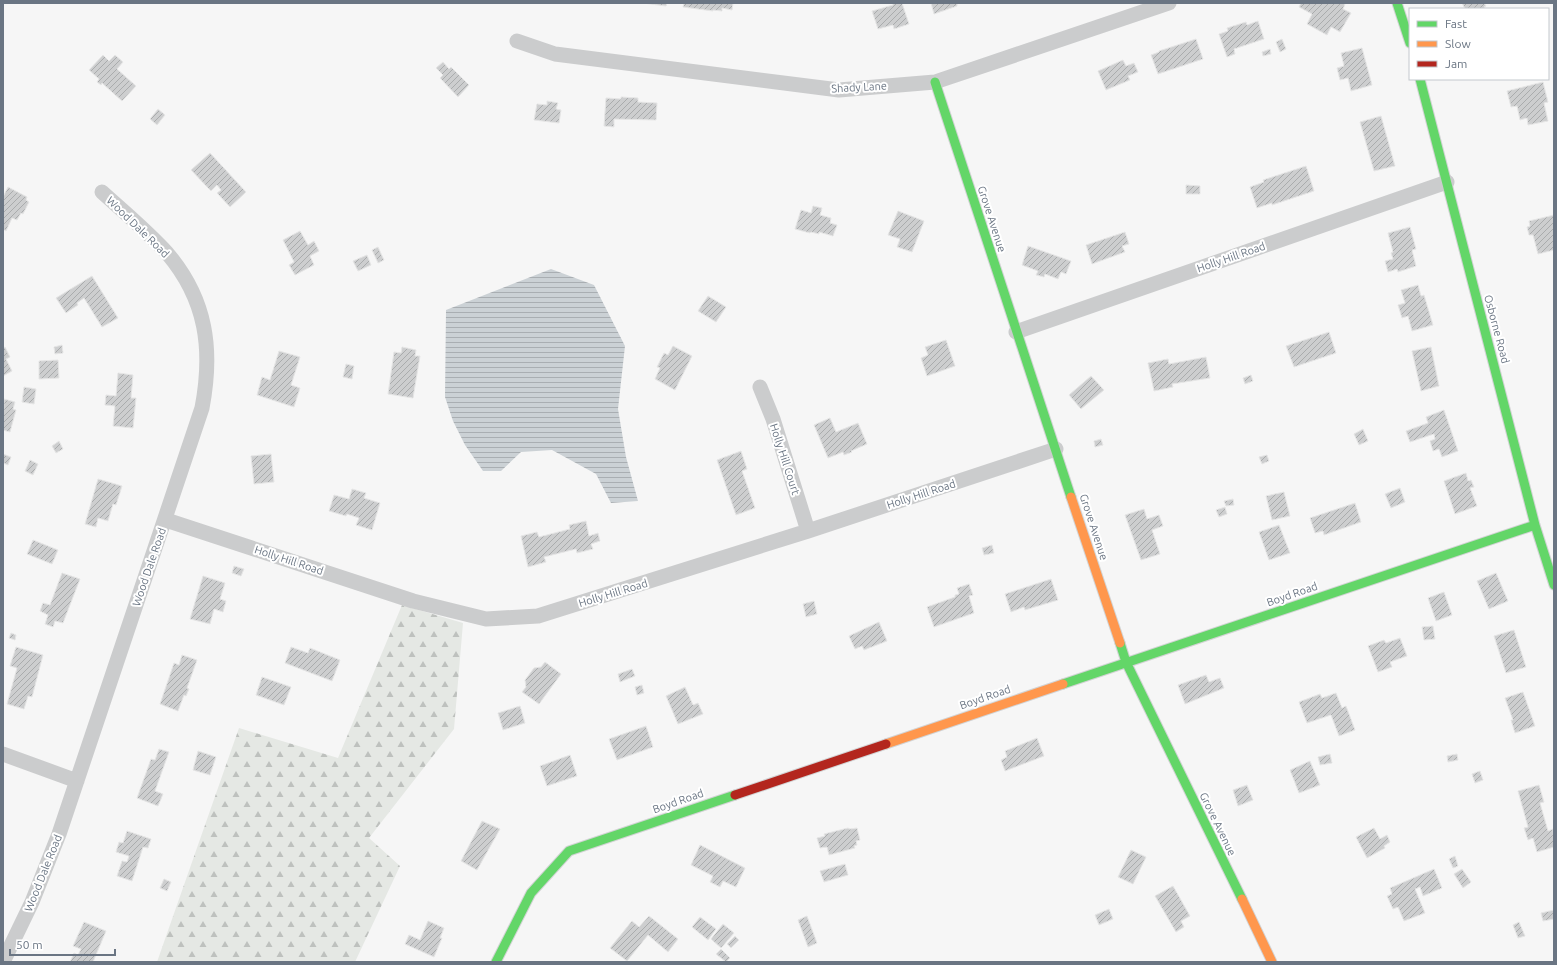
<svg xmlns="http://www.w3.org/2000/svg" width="1557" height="965" viewBox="0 0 1557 965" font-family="Ubuntu,sans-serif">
<defs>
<pattern id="forest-firs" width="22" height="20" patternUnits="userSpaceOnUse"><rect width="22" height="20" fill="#e5e8e4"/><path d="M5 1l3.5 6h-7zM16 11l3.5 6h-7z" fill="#bec1be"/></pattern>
<pattern id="water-rules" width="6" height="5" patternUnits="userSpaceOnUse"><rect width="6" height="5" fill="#cbd1d5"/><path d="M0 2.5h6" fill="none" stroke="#a9aeb2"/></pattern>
<pattern id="building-hatch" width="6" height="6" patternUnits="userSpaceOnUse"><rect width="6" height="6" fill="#cdcecf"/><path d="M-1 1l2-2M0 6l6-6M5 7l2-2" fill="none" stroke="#aaacad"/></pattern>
</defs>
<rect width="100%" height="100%" fill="#f6f6f6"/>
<!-- forest -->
<path fill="url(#forest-firs)" d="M402,605L463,623L454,729L369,838L400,866L355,962H157L239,728L338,758Z"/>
<!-- water -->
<path fill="url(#water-rules)" d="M551,269L594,285L625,346L618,409L626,457L638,501L611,503L596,474L552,450L521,452L501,471H483L465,445L453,421L445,397L446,310Z"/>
<!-- building -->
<path fill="url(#building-hatch)" stroke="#e6e6e6" d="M643,3H667L666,6Z
M684,3H733L732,10L722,8V11L713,10V11L683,7Z
M893,3H902L909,24L894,29L893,25L878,29L872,11L893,5Z
M931,3H960L957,4V6L934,14Z
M1301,3H1343L1345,4L1343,9L1351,13L1340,32L1331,27L1327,35L1307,24L1312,14L1299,7Z
M1462,3H1484L1486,6L1484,7L1485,9H1465Z
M1258,21L1264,39L1234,49L1235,54L1227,57L1219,34L1228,31L1227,28L1246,22L1247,25Z
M1196,39L1203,59L1158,74L1151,55L1159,52V51Z
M1282,39L1286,49L1280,52L1276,42Z
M1362,48L1372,85L1351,91L1348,78L1340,80L1337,68L1344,66L1341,53Z
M1270,49L1271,54L1263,56L1262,52Z
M103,55L109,61L115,55L123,62L117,69L136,86L122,101L102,83L101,85L97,82L99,79L89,70Z
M1123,60L1126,66L1134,63L1138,72L1128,76L1130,80L1106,90L1098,71Z
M443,62L449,69L451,67L469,85L458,97L440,78L443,75L436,68Z
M1543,82L1548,102L1544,103L1548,121L1528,125L1527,118L1520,120L1517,106L1511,107L1507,91Z
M621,97L638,98V102L657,103L656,120L614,119V127L604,126L606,98L621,99Z
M547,101L558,103L556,109L561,110L559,123L534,120L537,104L547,105Z
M158,109L165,115L157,125L150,119Z
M1381,116L1395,166L1374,171L1360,122Z
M210,153L246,192L230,207L217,193L221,190L217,185L211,191L191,170Z
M1306,166L1314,191L1272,205V203L1257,208L1250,187L1264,182L1263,180Z
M1186,185L1200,186V194H1186Z
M8,187L27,197L26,200L29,202L23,214L21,213L17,220L12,218L6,231L3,229V197Z
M813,206L822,208L820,215L831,218L830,223L837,225L833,236L819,232V234L811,232L810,233L795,229L801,210L811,213Z
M898,211L924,221L912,252L897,247L900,239L888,235Z
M1554,215V250L1538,254L1533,235H1529L1527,227L1530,226L1529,221Z
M1410,227L1416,249L1412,250L1416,266L1398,272L1397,269L1388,272L1385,261L1393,259L1391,253L1393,252L1388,233Z
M300,231L308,245L314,241L319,251L310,256L314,265L295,275L289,265L294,262L283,240Z
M1125,232L1129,244L1122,246L1125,252L1092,264L1086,245Z
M1028,246L1071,261L1066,274L1061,272L1058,279L1045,274L1044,277L1036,275L1038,271L1022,265Z
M378,247L384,260L378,263L372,250Z
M367,255L371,265L358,271L353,261Z
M92,276L118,318L102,327L84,298L77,303L78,305L66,313L56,298Z
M1418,285L1421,296L1424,295L1433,325L1412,331L1408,316L1402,318L1398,305L1405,303L1401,290Z
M708,296L726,307L716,322L698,311Z
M1329,332L1336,353L1294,367L1286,346Z
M946,340L955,366L927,376L921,358L928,355L925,347Z
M62,345L63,353L55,354L54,347Z
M673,346L692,356L675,390L655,379L660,368L657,367L664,353L668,355Z
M5,347L10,357L6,359L12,371L3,376V348Z
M402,347L416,350L415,356H420L413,398L388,394L394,352L401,353Z
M1431,347L1439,386L1421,391L1412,351Z
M279,351L300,357L291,385L300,388L294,407L257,395L262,377L270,380Z
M1206,357L1210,378L1172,384L1173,387L1154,391L1148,363L1168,359L1169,364Z
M58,360L59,378L39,379V361Z
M346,364L354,366L352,379L343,377Z
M118,373L133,375L131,398H136L133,428L113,426L115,406L105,405L106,395L116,396Z
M1251,375L1253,381L1245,384L1243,378Z
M1091,376L1104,390L1081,409L1069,395Z
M24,387L36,389L34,404L22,402Z
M4,399L15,402L13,409L16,410L10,432L3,430Z
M1444,410L1458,451L1442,457L1439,449L1433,451L1430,441L1435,439L1434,434L1410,442L1406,431L1428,423L1426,417Z
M830,418L836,432L858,423L867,444L851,451L852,452L844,455L843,452L828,458L814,425Z
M1363,429L1368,441L1359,445L1354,434Z
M1101,439L1103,445L1095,447L1094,441Z
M59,441L63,449L56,453L52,446Z
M741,451L747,469L742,471L755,508L736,515L717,460Z
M3,454L11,457L8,465L3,463Z
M271,454L274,482L254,484L251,456Z
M1267,455L1269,461L1262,464L1259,457Z
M30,460L38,464L33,475L25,471Z
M1466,473L1468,481L1471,480L1474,487L1470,488L1477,506L1455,514L1444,481Z
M98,479L122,486L116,505L113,504L108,521L98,518L96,527L85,524Z
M1400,488L1405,502L1391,508L1385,494Z
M352,489L366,493L364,498L380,503L372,530L356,525L359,518L347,514L346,516L329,511L334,495L349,499Z
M1284,492L1290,516L1272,520L1266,496Z
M1233,499L1234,505L1226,506L1224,501Z
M1355,503L1361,522L1324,535L1323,531L1315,533L1310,518Z
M1225,507L1227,514L1219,517L1216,510Z
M1144,509L1147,519L1159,515L1163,526L1152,530L1160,554L1141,560L1125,515Z
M586,521L589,536L598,533L600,541L591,544L593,549L577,553L576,549L544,557L546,562L528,567L521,536L537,532L539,537L570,529L569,525Z
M1279,525L1290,553L1269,560L1259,532Z
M33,540L58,550L52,564L27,554Z
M992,545L994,553L984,555L982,548Z
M234,566L244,569L241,576L232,573Z
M62,573L80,579L63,623L55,621L53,627L45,624L48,615L40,611L43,603L50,605Z
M1496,573L1508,601L1489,609L1477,581Z
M203,576L225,583L220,599L226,601L223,612L214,609L210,624L190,619Z
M1051,579L1058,600L1025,610L1024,607L1011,612L1005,594Z
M969,584L973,595L969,596L974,613L934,627L927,607L955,597V595L959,594L957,588Z
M1444,592L1452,615L1436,621L1428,598Z
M814,601L817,614L806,617L803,604Z
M879,622L887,641L864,650L862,646L855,649L849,636Z
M1433,626L1435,639L1424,640L1422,627Z
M1514,630L1526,667L1506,673L1494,636Z
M11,633L16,635L15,640L9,638Z
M1400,638L1407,656L1390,662L1392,667L1378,672L1368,646L1384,640L1386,643Z
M16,647L43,655L32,697L28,696L24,709L7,704L17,668L10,666Z
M291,647L308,653L310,648L340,660L332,681L285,663Z
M182,655L197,660L187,688L189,689L186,696L184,695L178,711L160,704L174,663L179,665Z
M545,662L561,674L539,704L522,692L526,687L525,680L534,668L541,667Z
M632,669L635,676L620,682L618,674Z
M1206,675L1209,682L1220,678L1224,688L1185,704L1178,685Z
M262,677L291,687L284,705L256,695Z
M642,685L644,693L637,695L635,687Z
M685,687L693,705L698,703L703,714L678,724L666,696Z
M1523,692L1535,726L1515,733L1511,720H1513L1505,698Z
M1336,693L1342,708L1346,706L1355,730L1339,736L1331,715L1307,723L1299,702L1320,694L1322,698Z
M520,706L525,723L503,730L498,713Z
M646,726L653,747L617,760L609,739Z
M1037,738L1044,756L1005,771L1001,760L1007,757L1005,751Z
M159,749L169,752L155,791L163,794L158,806L137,798L151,759L155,760Z
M198,751L216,757L210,775L193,770Z
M1330,754L1332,763L1320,765L1318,757Z
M1457,754L1458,760L1448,762L1447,756Z
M570,755L577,776L547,786L540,766Z
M1310,761L1320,785L1299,793L1290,770Z
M1480,771L1483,780L1475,783L1472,774Z
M1247,785L1253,800L1238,806L1233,790Z
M1539,785L1544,802L1540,803L1548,831L1553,829L1554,847L1537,852L1533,838L1528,840L1524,828L1528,827L1518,791Z
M482,821L500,829L477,870L461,861Z
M848,828L850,829L857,828L860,840L856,841L857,845L854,846L855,848L829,855L827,847L820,848L817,838L825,836L824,834Z
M1374,828L1380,839L1387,835L1390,842L1384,846L1385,848L1367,858L1356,837Z
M127,831L151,839L148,848L143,847L132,881L117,876L122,861L127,862L129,856L116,852L119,842L123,843Z
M700,845L745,868L736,887L723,881L720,887L710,882L713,876L691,865Z
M1131,850L1146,857L1133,884L1118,877Z
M1455,856L1458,866L1453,868L1449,859Z
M845,864L848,875L824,882L820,871Z
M1434,869L1442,888L1423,896L1420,887L1415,889L1425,913L1404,921L1398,907L1393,909L1387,896L1392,894L1390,888Z
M1462,869L1471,882L1463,888L1454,874Z
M164,879L171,882L167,891L160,888Z
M1173,886L1190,916L1181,921L1184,927L1176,932L1155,896Z
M1109,909L1113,919L1099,925L1095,915Z
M1554,910V919L1543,921L1541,913Z
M649,916L678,939L668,952L648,935L627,961L610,948L632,921L639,927Z
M807,916L817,943L808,947L798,920Z
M700,917L716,929L708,940L692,927Z
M428,921L444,928L440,938H442L434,957L405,944L409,935L420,940Z
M84,922L106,931L93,962H70L74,953L78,955L81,949L73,946Z
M1519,922L1525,936L1518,938L1513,925Z
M723,924L734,933L721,948L711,939Z
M735,936L739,940L731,948L727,944Z
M721,949L730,958L726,962L716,954Z"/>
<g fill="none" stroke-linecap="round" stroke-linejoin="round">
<!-- fast casing -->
<g stroke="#d2d3d4" stroke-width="11">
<path id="fast" d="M1397,3L1410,43
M1420,79L1535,525L1554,585
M935,82L1071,497
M1120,643L1126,662L1242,899
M1063,684L1535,525
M496,962L531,893L569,851L735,795"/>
</g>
<!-- slow casing -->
<g stroke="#d2d3d4" stroke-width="11">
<path id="slow" d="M1071,497L1120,643
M886,744L1063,684
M1242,899L1272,962"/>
</g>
<!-- jam casing -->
<g stroke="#d2d3d4" stroke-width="11">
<path id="jam" d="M735,795L886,744"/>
</g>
<!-- street -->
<path stroke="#cbcccd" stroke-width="15" d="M517,41L555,54L839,90L935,82L1169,3
M1016,332L1447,182
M760,387L773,419L808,531
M166,520L413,601L486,619L538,616L808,531L1056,449
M3,754L77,781
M3,962L32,902L59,834L202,408C213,350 207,300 167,253C147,231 124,212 102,192"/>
<!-- fast -->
<use href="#fast" stroke="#63d668" stroke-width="9"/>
<!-- slow -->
<use href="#slow" stroke="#ff974d" stroke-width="9"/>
<!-- jam -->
<use href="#jam" stroke="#b3261e" stroke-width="9"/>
</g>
<g text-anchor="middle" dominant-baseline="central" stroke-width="4" stroke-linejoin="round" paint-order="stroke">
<!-- street labels -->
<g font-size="11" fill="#6a7583" stroke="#fff">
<text transform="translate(859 87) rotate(-3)">Shady Lane</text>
<text transform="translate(992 219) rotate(72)">Grove Avenue</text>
<text transform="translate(138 227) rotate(44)">Wood Dale Road</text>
<text transform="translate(1231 257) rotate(-19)">Holly Hill Road</text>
<text transform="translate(1497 329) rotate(75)">Osborne Road</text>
<text transform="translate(785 459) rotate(72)">Holly Hill Court</text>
<text transform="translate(921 494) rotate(-18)">Holly Hill Road</text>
<text transform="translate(1094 527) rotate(72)">Grove Avenue</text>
<text transform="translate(289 560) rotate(18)">Holly Hill Road</text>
<text transform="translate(149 567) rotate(-71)">Wood Dale Road</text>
<text transform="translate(613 593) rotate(-17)">Holly Hill Road</text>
<text transform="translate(1292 594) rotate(-19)">Boyd Road</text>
<text transform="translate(985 697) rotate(-19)">Boyd Road</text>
<text transform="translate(678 801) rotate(-19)">Boyd Road</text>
<text transform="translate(1218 824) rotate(64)">Grove Avenue</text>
<text transform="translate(43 873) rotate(-68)">Wood Dale Road</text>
</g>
</g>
<!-- border -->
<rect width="1557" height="965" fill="none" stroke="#6a7583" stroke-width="8"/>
<!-- legend -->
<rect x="1409" y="8" width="140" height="72" fill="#ffffff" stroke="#c3c8cd"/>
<rect x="1417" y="21" width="20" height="6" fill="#63d668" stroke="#c3c8cd"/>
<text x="1445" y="28" font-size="12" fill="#6a7583">Fast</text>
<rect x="1417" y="41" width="20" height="6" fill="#ff974d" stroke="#c3c8cd"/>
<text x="1445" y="48" font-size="12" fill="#6a7583">Slow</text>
<rect x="1417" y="61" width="20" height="6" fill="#b3261e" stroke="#c3c8cd"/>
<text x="1445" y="68" font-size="12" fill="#6a7583">Jam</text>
<!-- scale -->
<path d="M10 949v6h105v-6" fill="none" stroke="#6a7583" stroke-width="2"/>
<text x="16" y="949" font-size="12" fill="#6a7583" stroke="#ffffff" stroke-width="3" paint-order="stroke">50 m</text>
</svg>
